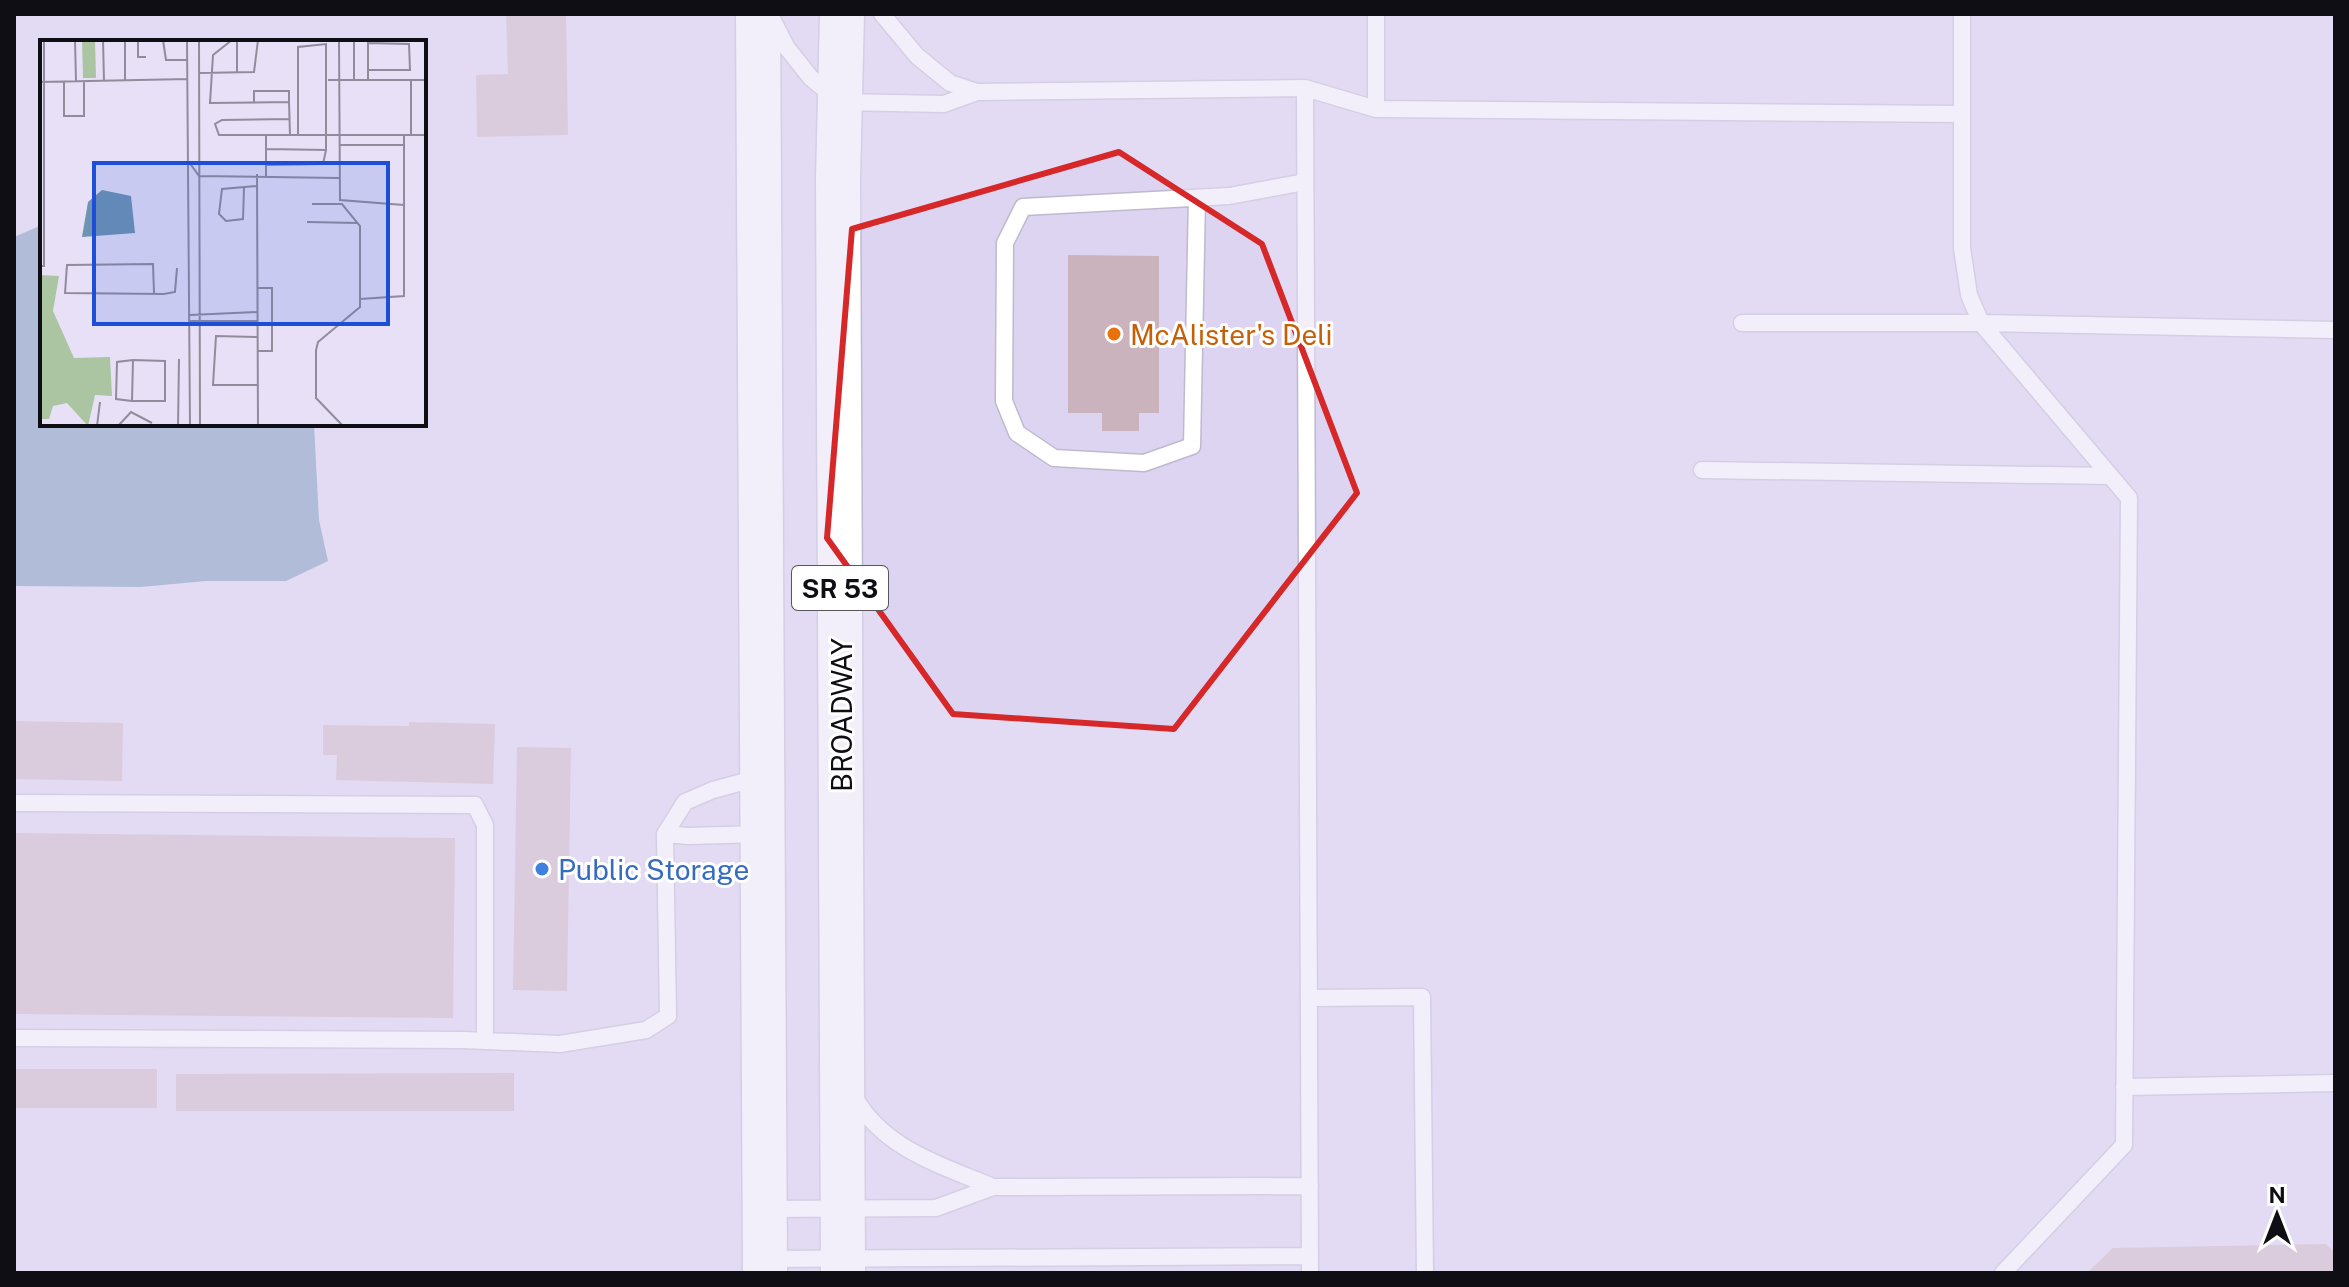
<svg xmlns="http://www.w3.org/2000/svg" width="2349" height="1287" viewBox="0 0 2349 1287" font-family="'Public Sans',sans-serif">
<rect width="100%" height="100%" fill="#e7e0f6"/>
<!-- built -->
<path fill="#ddd4f1" fill-rule="evenodd" d="M14,14H2335V1273H14ZM42,42H424V424H42Z"/>
<!-- water -->
<path fill="#6f93b3" d="M42,225V424H314L319,520L328,561L286,581H206L141,587L14,586V237Z"/>
<!-- building -->
<path fill="#cbb3bd" d="M506,14H566L568,135L477,137L476,75L508,74Z
M1068,255L1159,256V413H1139V431H1102V413H1068Z
M14,721L123,723L122,781L14,779Z
M409,722L495,724L493,784L336,780L337,755H323V725L409,726Z
M517,747L571,748L567,991L513,990Z
M14,833L455,838L453,1018L14,1014Z
M14,1069H157V1108H14Z
M514,1073V1111H176V1074Z
M2326,1244L2335,1253V1273H2087L2113,1248Z"/>
<g fill="none" stroke-linecap="round" stroke-linejoin="round">
<!-- service casing -->
<g stroke="#bfb9ce" stroke-width="19">
<path id="service" d="M882,14L917,56L950,83L977,92L1305,88L1376,109L1962,114
M1962,14V248L1969,295L1981,323L2335,330
M771,17L787,48L811,78L840,102L944,104L977,92
M1305,88L1310,1273
M1376,109V14
M1197,198L1192,446L1144,463L1054,458L1017,433L1004,401L1005,243L1023,207L1229,196L1305,182
M1742,323H1981L2129,498L2124,1145L2003,1273
M1702,470L2109,476
M14,803L475,805L485,825V1040
M665,834L688,836L760,834
M1309,998L1422,997L1425,1273
M14,1038L463,1040L560,1044L646,1030L668,1016L665,834L685,802L713,790L761,777
M2124,1087L2335,1083
M854,1096C883,1149 941,1165 993,1187
M767,1209L936,1208L993,1187L1310,1186
M768,1259L1310,1256"/>
</g>
<!-- primary casing -->
<g stroke="#bfb9ce" stroke-width="47">
<path id="primary" d="M758,14L765,1273
M842,14L838,179L843,1273"/>
</g>
<!-- service -->
<use href="#service" stroke="#fff" stroke-width="16"/>
<!-- primary -->
<use href="#primary" stroke="#fff" stroke-width="44"/>
</g>
<!-- marked area -->
<path d="M0 0H2349V1287H0ZM1119,152L1262,244L1357,493L1174,729L953,714L827,538L852,229Z" fill="#e7e0f6" fill-opacity=".55" fill-rule="evenodd"/>
<path fill="none" stroke="#d62828" stroke-width="6" stroke-linejoin="round" d="M1119,152L1262,244L1357,493L1174,729L953,714L827,538L852,229Z"/>
<!-- markers -->
<circle fill="#e8710a" stroke="#fff" stroke-width="3" cx="1114" cy="334" r="8"/>
<circle fill="#3f7fe0" stroke="#fff" stroke-width="3" cx="542" cy="869" r="8"/>
<g text-anchor="middle" dominant-baseline="central" stroke-width="6" stroke-linejoin="round" paint-order="stroke">
<!-- shield labels -->
<rect fill="#fff" stroke="#58565b" stroke-width="2" x="792" y="566" width="96" height="44" rx="6"/>
<g font-size="26" font-weight="bold" fill="#100e15">
<text x="840" y="588">SR 53</text>
</g>
<!-- food labels -->
<g font-size="28" fill="#c56008" stroke="#fff" text-anchor="start">
<text x="1130" y="334">McAlister's Deli</text>
</g>
<!-- street labels -->
<g font-size="28" fill="#100e15" stroke="#fff">
<text transform="translate(841 715) rotate(-90)">BROADWAY</text>
</g>
<!-- shop labels -->
<g font-size="28" fill="#366cbe" stroke="#fff" text-anchor="start">
<text x="558" y="869">Public Storage</text>
</g>
</g>
<!-- overview -->
<g transform="translate(40 40)">
<rect width="386" height="386" fill="#e7e0f6"/>
<path d="M42,0H55L56,38H43ZM0,235L19,236L13,271L34,318L70,317L72,356L55,355L48,386L27,363L13,366L9,379H0Z" fill="#abc5a2"/>
<path d="M62,150L91,156L95,193L42,197L48,162Z" fill="#6f93b3"/>
<path fill="none" stroke="#918c9c" stroke-width="2" d="M35,0L36,41M63,0L64,41M85,0V41M98,0V17H106M123,0L126,20H147M147,0L150,386M159,0L160,386M192,0L173,15L170,63L249,62L250,95M299,0L300,160L364,165M314,0V40M328,30H370L369,4L328,3M159,33L214,32L218,0M197,33V0M288,40H386M328,40V1M0,42L148,39M24,42V76H44V41M214,62V51H249V62M226,95H179L175,84L182,80L250,79M371,95V40M299,105H364M226,109L286,110V4L258,7V95M149,122L159,136L299,138M226,125L283,124L286,110M217,134L218,386M226,137V95H386M204,148L203,179L186,181L179,174L182,149L217,146M272,164H302L320,186V267L278,302L276,310V358L303,386M267,182L318,183M0,226H4V0M218,248H232V311H218M114,253L113,224L27,225L25,253L124,254L135,252L137,228M320,259L364,256V96M150,275L218,272M150,281H218M218,297L176,296L173,345H218M93,320L125,321V361H92ZM92,361L76,359L77,322L93,320M57,386L60,362M78,386L91,372L112,383M138,386L139,319"/>
<path fill="#1d4ed8" fill-opacity="0.15" stroke="#1d4ed8" stroke-width="4" d="M54,123H348V284H54Z"/>
<rect width="386" height="386" fill="none" stroke="#100e15" stroke-width="4"/>
</g>
<!-- border -->
<rect width="2349" height="1287" fill="none" stroke="#100e15" stroke-width="32"/>
<!-- north arrow -->
<g transform="translate(2277 1215)" stroke="#ffffff" stroke-width="6" paint-order="stroke">
<path d="M0-6L14 30L0 20L-14 30Z" fill="#100e15"/>
<text y="-12" font-size="22" font-weight="bold" text-anchor="middle" fill="#100e15">N</text>
</g>
</svg>
